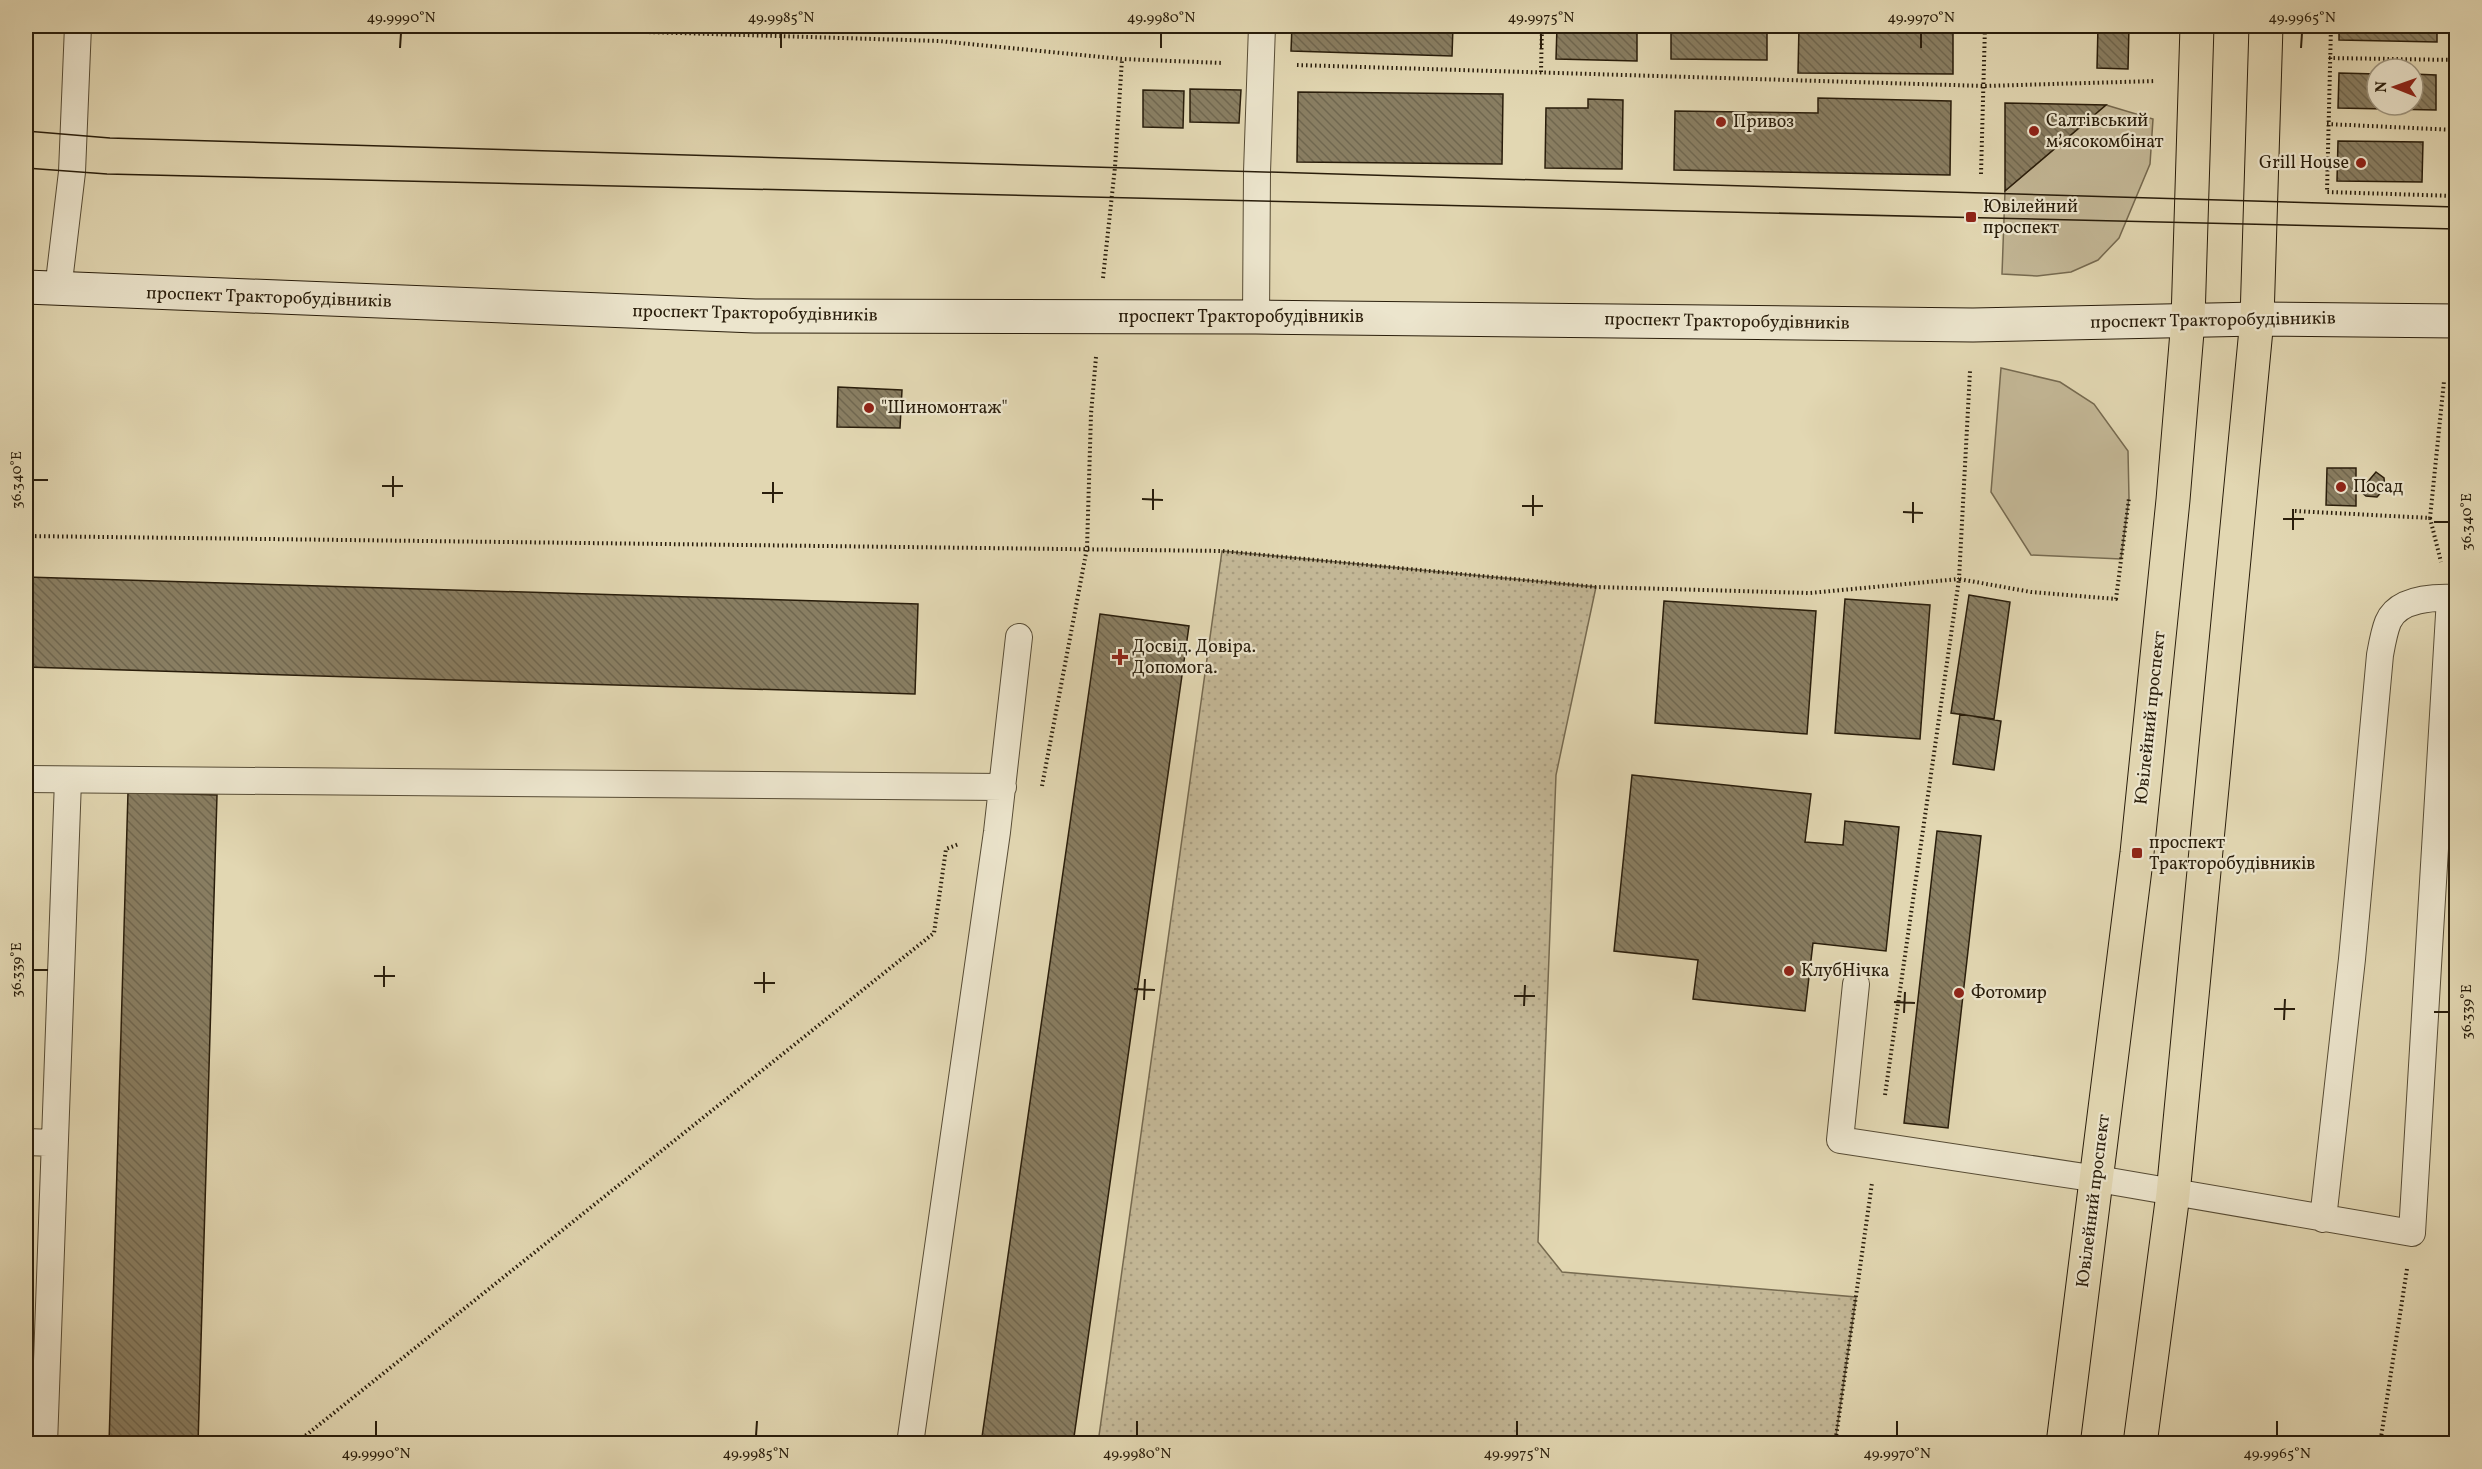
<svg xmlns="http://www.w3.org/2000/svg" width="2482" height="1469" viewBox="0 0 2482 1469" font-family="Vollkorn,serif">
<defs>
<pattern id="garden-dots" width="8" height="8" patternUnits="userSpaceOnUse" patternTransform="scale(1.5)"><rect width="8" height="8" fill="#c3b796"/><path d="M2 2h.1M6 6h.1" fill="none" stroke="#a89d80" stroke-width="1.8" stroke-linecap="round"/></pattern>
<pattern id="building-back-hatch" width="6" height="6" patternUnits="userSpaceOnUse" patternTransform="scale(1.5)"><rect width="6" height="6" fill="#897e62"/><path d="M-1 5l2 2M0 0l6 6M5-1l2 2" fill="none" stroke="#70674f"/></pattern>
</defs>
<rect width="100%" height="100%" fill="#e2d7b2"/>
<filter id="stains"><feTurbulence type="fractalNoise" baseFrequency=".00333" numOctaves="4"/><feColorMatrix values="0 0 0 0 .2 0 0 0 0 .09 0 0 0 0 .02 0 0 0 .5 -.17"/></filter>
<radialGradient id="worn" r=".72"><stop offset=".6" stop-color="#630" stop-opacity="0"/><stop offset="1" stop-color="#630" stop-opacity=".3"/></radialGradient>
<!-- grass -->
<path fill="#c3b796" stroke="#766a50" stroke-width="1.5" d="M2106,105L2153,119L2150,164L2119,238L2098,260L2071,272L2037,276L2002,274L2005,191Z
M2001,368L2060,382L2094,404L2128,451L2129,498L2121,559L2031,555L1991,492Z"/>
<!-- garden -->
<path fill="url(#garden-dots)" stroke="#766a50" stroke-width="1.5" d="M1222,551L1596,587L1556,775L1538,1242L1562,1272L1856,1297L1835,1443H1098Z"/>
<!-- building -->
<path fill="url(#building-back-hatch)" stroke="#291d0b" stroke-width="1.5" d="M1292,26H1453L1452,56L1291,51Z
M1557,26H1637V61L1556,59Z
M1671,26H1767V60L1671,59Z
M1799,26H1953V74L1798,73Z
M2098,26H2129L2128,69L2097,68Z
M2339,26H2437V42L2339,40Z
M2339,73L2377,74V105H2413V74L2436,75V110L2338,108Z
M1190,89L1241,90L1239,123L1190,122Z
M1143,90L1184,91L1183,128L1143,127Z
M1298,92L1503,94L1502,164L1297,162Z
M1818,98L1951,101L1950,175L1674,170L1675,111L1818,113Z
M1588,99L1623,100L1622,169L1545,168L1546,108H1588Z
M2005,103L2106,105L2005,191Z
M2338,141L2423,142L2422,182L2337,181Z
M838,387L902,390L900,428L837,427Z
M2327,468H2356V506L2326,505Z
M2376,472L2384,478L2385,488L2377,497L2366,496L2360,491Z
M26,577L918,604L915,694L26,667Z
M1969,595L2010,602L1994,719L1951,713Z
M1845,599L1930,605L1920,739L1835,733Z
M1664,601L1816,611L1807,734L1655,723Z
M1100,614L1189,626L1073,1444H981Z
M1960,714L2001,721L1994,770L1953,764Z
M1632,775L1811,794L1805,842L1843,845L1845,821L1899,827L1886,951L1813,943L1805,1011L1693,999L1698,960L1614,951Z
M128,792L217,795L198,1444H109Z
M1937,831L1981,836L1948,1128L1904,1123Z"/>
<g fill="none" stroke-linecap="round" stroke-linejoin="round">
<!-- service casing -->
<g stroke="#574c35" stroke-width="28">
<path id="service" d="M58,290L72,172L78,26
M1256,317L1257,172L1262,26
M26,779L1003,787
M1856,984L1840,1140L2098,1179L2412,1233L2450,598
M26,1142L54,1143
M2323,1219L2352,959L2380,655C2382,644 2384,632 2388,622C2398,598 2435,597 2456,598
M44,1444L68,780
M910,1444L997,832L1019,637"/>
</g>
<!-- secondary casing -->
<g stroke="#291d0b" stroke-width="35">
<path id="secondary" d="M26,287L755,316L1256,317L1973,325L2257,319L2456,321"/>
</g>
<!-- primary casing -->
<g stroke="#291d0b" stroke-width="35">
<path id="primary" d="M2063,1444L2137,853L2173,500L2188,320L2197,26
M2140,1444L2173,1194L2257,319L2266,26"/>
</g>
<!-- path -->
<path stroke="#291d0b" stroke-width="4" stroke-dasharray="1.5 3" stroke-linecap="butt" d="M451,26L939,41L1122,59L1223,63
M2331,26L2327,192L2456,196
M2329,58L2456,60
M1297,65L1984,86L2156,81
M1541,72L1542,26
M2327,124L2456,130
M1981,174L1985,26
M2455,196L2456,159
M1103,278L1115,167L1122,59
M2295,511L2430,518L2444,381
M2430,518L2441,562
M26,536L1222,551L1596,587L1810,593L1959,579L1970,371
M1042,786L1087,548L1091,414L1096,357
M1885,1095L1959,579L2031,592L2116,599L2129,498
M295,1444L934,933L946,849L959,844
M1835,1444L1872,1183
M2380,1444L2407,1269"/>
<!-- service -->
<use href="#service" stroke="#ece5cd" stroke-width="26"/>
<!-- secondary -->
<use href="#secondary" stroke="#ece5cd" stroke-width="33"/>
<!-- primary -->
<use href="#primary" stroke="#e2d7b2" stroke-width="33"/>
<!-- tram -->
<path stroke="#291d0b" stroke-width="1.5" d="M26,131L110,138L2456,207
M26,168L107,174L2456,229"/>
</g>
<!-- ticks -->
<path fill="none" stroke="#291d0b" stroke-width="2" d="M400,48L401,33M781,48V33M1161,48V33M1541,48V33M1921,48V33M2301,48L2302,33M33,480H48M382,486H403M762,493H783M393,497V476M1142,499L1163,500M773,503V482M1522,506H1543M1153,510V489M1903,512L1923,513M1533,516V495M2283,519H2304M2434,522H2449M1913,523V502M2293,530V509M33,970H48M374,976H395M754,983H775M384,987V966M1134,989L1155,990M764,993V972M1514,996H1535M1144,1000L1145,979M1894,1002L1915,1003M1524,1006L1525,985M2274,1009H2295M2434,1012H2449M1904,1013L1905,992M2284,1020L2285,999M376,1436V1421M756,1436L757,1421M1137,1436V1421M1517,1436V1421M1897,1436V1421M2277,1436V1421"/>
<!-- markers -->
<g fill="#8f2418" stroke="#ece5cd" stroke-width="2">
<circle cx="1721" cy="122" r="6"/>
<circle cx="2034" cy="131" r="6"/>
<circle cx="2361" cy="163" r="6"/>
<rect x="1965" y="211" width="12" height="12" rx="3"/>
<circle cx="869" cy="408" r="6"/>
<circle cx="2341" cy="487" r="6"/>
<path d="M1117 648h6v6h6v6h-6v6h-6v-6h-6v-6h6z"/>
<rect x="2131" y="847" width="12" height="12" rx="3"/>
<circle cx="1789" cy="971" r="6"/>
<circle cx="1959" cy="993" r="6"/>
</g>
<g text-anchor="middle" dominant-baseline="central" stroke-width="4.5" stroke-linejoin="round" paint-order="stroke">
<!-- poi labels -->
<g font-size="18" fill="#291d0b" stroke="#ece5cd" text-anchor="start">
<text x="2046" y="121">Салтівський<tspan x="2046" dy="21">мʼясокомбінат</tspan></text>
<text x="1733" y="122">Привоз</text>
<text x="2349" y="163" text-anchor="end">Grill House</text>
<text x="1983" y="207">Ювілейний<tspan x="1983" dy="21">проспект</tspan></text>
<text x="881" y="408">"Шиномонтаж"</text>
<text x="2353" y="487">Посад</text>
<text x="1132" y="647">Досвід. Довіра.<tspan x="1132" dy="21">Допомога.</tspan></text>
<text x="2149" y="843">проспект<tspan x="2149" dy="21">Тракторобудівників</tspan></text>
<text x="1801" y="971">КлубНічка</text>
<text x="1971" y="993">Фотомир</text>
</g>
<!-- street labels -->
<g font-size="18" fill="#291d0b" stroke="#ece5cd">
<text transform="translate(269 298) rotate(2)">проспект Тракторобудівників</text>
<text transform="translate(755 314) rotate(1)">проспект Тракторобудівників</text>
<text x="1241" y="317">проспект Тракторобудівників</text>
<text transform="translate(2213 321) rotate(-1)">проспект Тракторобудівників</text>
<text transform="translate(1727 322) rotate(1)">проспект Тракторобудівників</text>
<text transform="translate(2151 718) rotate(-84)">Ювілейний проспект</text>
<text transform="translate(2094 1201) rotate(-83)">Ювілейний проспект</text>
</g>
</g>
<!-- margin -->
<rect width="2482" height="1469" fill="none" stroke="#e2d7b2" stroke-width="66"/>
<!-- north arrow -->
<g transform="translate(2395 87) rotate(271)"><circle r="28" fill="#ece5cd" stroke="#9e957f" stroke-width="1.5"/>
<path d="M0-4.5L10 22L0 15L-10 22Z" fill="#8f2418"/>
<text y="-9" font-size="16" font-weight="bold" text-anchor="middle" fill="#291d0b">N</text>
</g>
<rect x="33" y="33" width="2416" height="1403" fill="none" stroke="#291d0b" stroke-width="2"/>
<g font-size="15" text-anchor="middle" fill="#291d0b">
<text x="401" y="22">49.9990°N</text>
<text x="781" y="22">49.9985°N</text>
<text x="1161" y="22">49.9980°N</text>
<text x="1541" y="22">49.9975°N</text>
<text x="1921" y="22">49.9970°N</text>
<text x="2302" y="22">49.9965°N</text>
<text transform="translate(16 480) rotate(-90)" y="5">36.340°E</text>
<text transform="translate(2466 522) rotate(-90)" y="5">36.340°E</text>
<text transform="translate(16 970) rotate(-90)" y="5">36.339°E</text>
<text transform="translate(2466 1012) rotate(-90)" y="5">36.339°E</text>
<text x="376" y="1458">49.9990°N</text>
<text x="756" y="1458">49.9985°N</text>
<text x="1137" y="1458">49.9980°N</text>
<text x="1517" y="1458">49.9975°N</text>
<text x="1897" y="1458">49.9970°N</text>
<text x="2277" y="1458">49.9965°N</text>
</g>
<rect width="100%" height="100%" filter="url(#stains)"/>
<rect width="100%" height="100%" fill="url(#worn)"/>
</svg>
